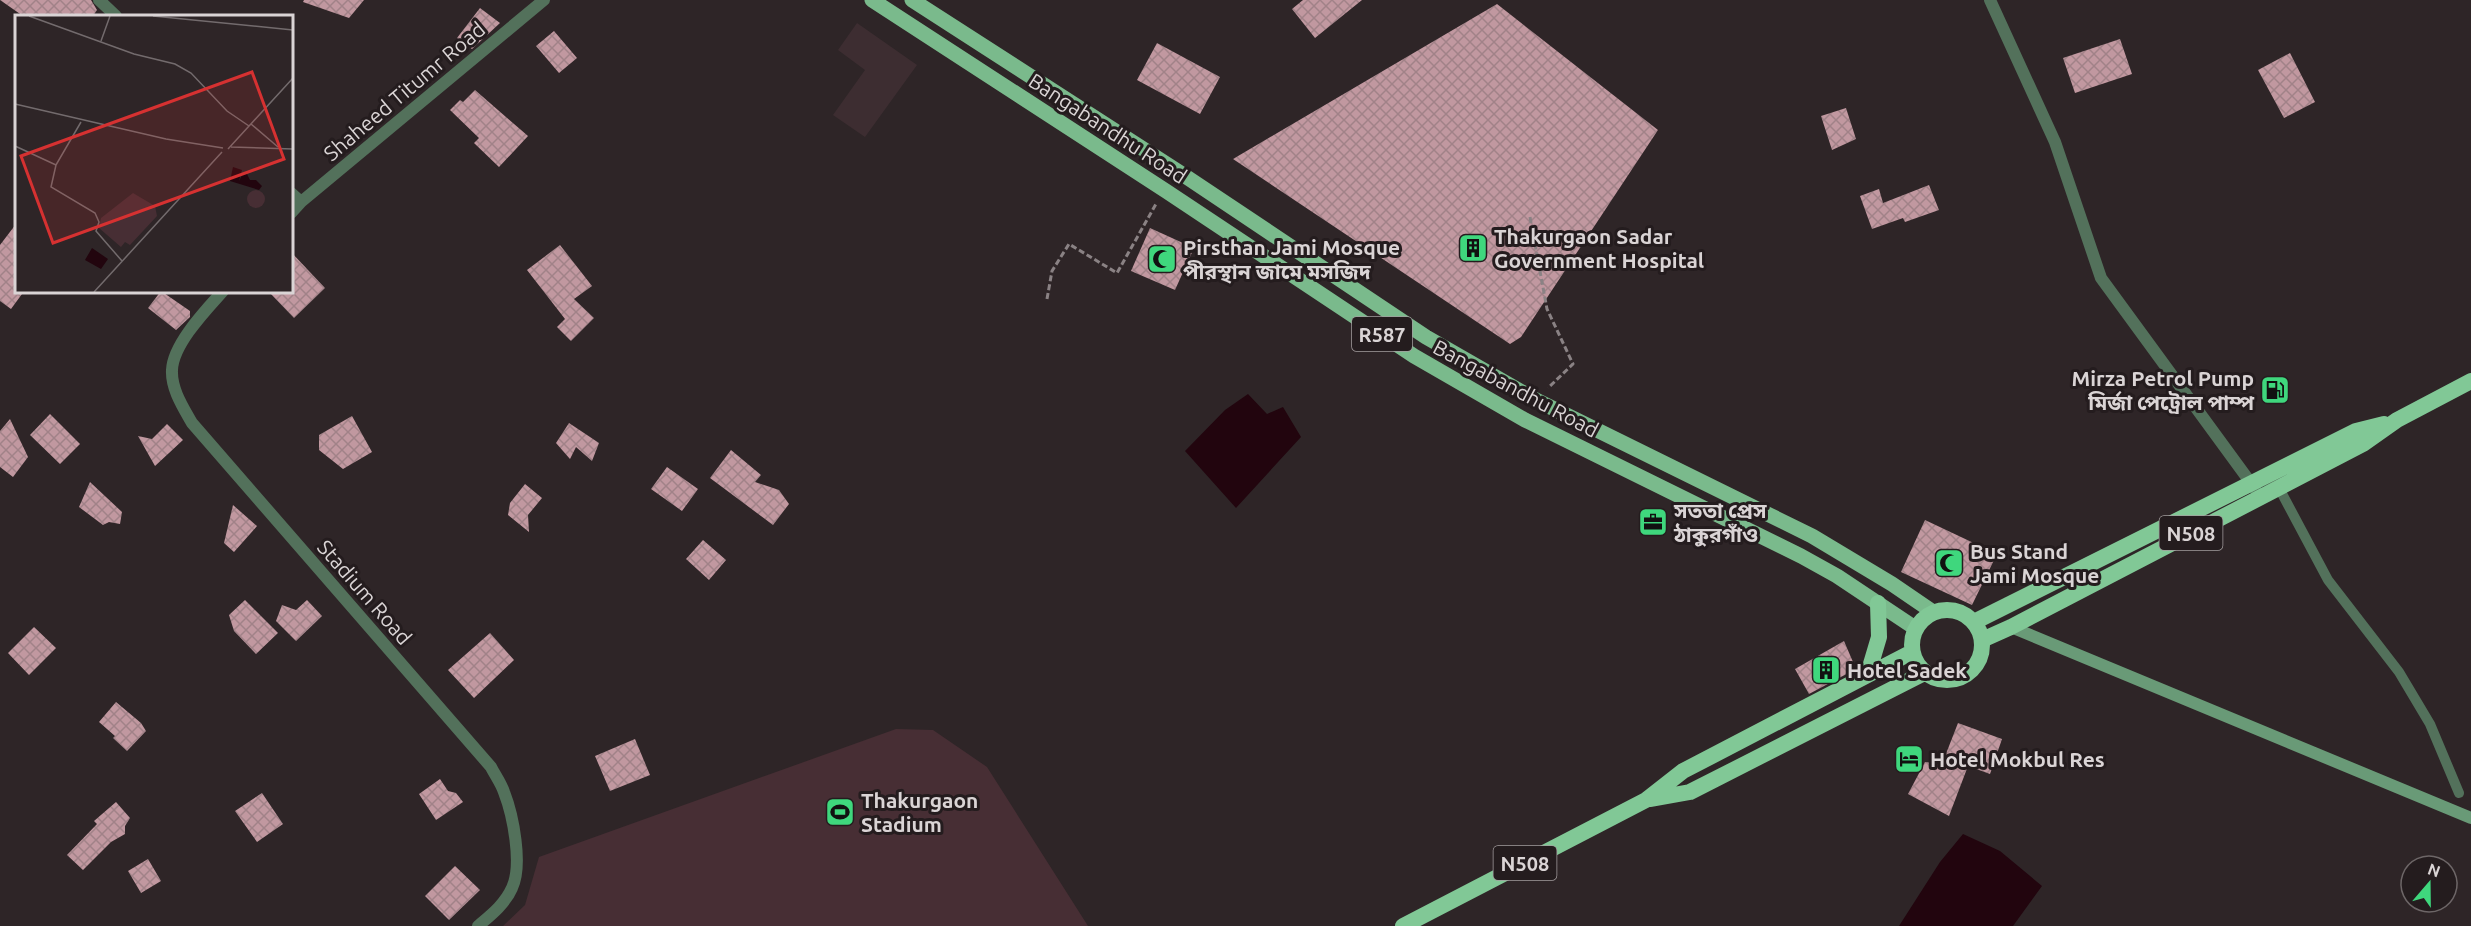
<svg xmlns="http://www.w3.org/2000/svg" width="2471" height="926" viewBox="0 0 2471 926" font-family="Ubuntu,'Noto Sans Bengali',sans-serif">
<defs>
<pattern id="building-cross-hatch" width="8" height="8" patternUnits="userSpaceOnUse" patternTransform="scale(1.5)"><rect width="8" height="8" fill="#c198a0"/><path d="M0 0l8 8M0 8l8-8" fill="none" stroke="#a18288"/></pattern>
</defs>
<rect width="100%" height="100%" fill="#2e2527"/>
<!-- built -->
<path fill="#3d2d31" d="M857,23L917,65L865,137L833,115L865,70L838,50Z"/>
<!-- grass -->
<path fill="#472e34" d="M896,729L933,730L987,767L1088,926H503L525,905L539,857Z"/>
<!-- water -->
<path fill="#22050e" d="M1248,394L1267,414L1283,407L1301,437L1236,508L1185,451L1225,410Z
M1963,834L2000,851L2042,886L2013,926H1899L1940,862Z"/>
<!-- building -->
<path fill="url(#building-cross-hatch)" d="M0,0H91L97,10L93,16H23Z
M304,0H364L349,18L303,2Z
M1303,0H1362L1315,38L1292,9Z
M1497,4L1658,130L1521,337L1510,344L1233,159Z
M480,8L500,23L472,49L457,38Z
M554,31L577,58L559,73L536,46Z
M2120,39L2132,74L2075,93L2063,58Z
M1157,43L1220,77L1200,114L1137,80Z
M2290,53L2315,102L2284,118L2258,70Z
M475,90L528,136L499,167L474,143L479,138L450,110L460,100L463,102Z
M1846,108L1856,139L1832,150L1821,116Z
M1929,185L1939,210L1905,222L1903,218L1872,229L1860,196L1879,189L1883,203Z
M16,224V291L22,294L11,309L0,301V245Z
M1150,228L1194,248L1175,290L1131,271Z
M560,245L592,286L574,299L594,318L571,341L557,327L565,319L527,270Z
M291,252L325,288L294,318L268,291H291Z
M161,291L190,311V317L176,330L148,308Z
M50,414L80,444L60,464L30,435Z
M352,416L372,452L343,469L319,450V435Z
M10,419L28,457L13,477L0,467V431Z
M569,423L599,443L592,461L576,447L570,459L556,443Z
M167,424L183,440L155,466L138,436L152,439Z
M731,450L761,475L755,482L779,490L789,504L773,525L710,478Z
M667,467L698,489L682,511L651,489Z
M90,482L122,512L120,524L109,522L103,525L79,507Z
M525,484L542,498L528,515L529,532L508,515L510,503Z
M233,505L257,526L234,552L224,543Z
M1925,520L1997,554L1972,605L1901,572Z
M703,540L726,560L709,580L686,559Z
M245,600L278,633L256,654L234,631L229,615Z
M307,600L322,616L296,641L276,621L282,605L296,610Z
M34,627L56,648L29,675L8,653Z
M490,633L514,660L474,698L448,670Z
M1844,641L1856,669L1809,694L1795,669Z
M116,702L141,723L146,731L127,751L113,738L115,736L99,722Z
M1958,723L2002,739L1990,774L1968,766L1949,816L1908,794L1925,762L1942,764Z
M635,739L650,775L610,791L595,756Z
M440,779L448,791L456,793L463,802L436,820L419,794Z
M262,793L283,824L257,842L235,811Z
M116,802L130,818L125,826V834L111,842L83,870L67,855L97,824L94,821Z
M148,859L161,881L141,893L128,871Z
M455,866L480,890L449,920L425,896Z"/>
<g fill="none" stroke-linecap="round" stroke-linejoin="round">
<!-- path -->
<path stroke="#8a8284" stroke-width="3" stroke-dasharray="6 3" stroke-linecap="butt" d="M1530,217L1547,309L1573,364L1548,388
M1047,299L1052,271L1069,244L1117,273L1156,204"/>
<!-- pedestrian -->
<path stroke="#53715b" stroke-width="10" d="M2279,488L2328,580L2399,672L2430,724L2459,793"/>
<!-- minor -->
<path stroke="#53715b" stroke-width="12" d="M99,0L116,16
M1990,0L2055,142L2101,278L2256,490
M291,193L301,202L544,0
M291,213L301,202
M223,291C206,310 173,344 172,370C171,389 183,407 192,423L491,767C495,775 501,783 504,792C513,815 523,865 512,888C505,904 491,915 478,926"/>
<!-- secondary -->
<path stroke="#699a77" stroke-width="12" d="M2011,627L2471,818"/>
<!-- primary -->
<path stroke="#7aba8c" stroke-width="15" d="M872,0L1166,191L1414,356L1525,420L1801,556L1837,576L1915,628
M912,0L1179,172L1426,337L1536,400L1812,536L1892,584L1933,612"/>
<!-- trunk -->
<path stroke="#81c896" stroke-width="16" d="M1912 645a35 35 0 1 1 70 0a35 35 0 1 1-70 0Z
M1974,622L2356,431L2384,424
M1982,640L2011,627L2363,444L2397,420L2471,381
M1868,674L1879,637L1878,603
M1651,799L1690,792L1924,673
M1403,926L1646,800L1683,771L1912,652"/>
</g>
<!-- icons -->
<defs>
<g id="building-square" transform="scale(1.5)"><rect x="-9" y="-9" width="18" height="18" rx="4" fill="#3fd77d" stroke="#241c1e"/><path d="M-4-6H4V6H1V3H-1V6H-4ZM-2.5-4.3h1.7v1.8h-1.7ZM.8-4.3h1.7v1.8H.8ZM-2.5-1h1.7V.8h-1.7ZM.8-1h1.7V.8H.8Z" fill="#111"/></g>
<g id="mosque-square" transform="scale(1.5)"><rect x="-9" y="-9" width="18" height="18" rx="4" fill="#3fd77d" stroke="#241c1e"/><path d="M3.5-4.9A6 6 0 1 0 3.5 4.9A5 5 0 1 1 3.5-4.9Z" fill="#111"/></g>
<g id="fuel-square" transform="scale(1.5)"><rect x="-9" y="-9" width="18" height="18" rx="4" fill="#3fd77d" stroke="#241c1e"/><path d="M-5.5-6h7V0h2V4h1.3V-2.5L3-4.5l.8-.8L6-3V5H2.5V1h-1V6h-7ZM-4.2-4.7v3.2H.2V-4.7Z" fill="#111"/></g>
<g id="office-square" transform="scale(1.5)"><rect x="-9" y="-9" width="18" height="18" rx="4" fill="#3fd77d" stroke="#241c1e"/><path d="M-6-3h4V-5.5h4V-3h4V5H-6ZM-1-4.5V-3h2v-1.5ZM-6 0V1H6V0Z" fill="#111"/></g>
<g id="hotel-square" transform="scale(1.5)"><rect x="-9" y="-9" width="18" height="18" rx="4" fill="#3fd77d" stroke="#241c1e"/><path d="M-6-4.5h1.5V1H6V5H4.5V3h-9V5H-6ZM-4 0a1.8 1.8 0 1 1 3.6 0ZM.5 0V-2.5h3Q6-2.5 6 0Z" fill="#111"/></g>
<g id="stadium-square" transform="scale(1.5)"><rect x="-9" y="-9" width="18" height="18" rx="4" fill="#3fd77d" stroke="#241c1e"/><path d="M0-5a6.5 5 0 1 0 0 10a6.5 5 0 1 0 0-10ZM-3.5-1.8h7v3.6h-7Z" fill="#111"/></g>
</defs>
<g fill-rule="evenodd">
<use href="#building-square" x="1473" y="248"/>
<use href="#mosque-square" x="1162" y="259"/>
<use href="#fuel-square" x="2275" y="390"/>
<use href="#office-square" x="1653" y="522"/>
<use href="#mosque-square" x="1949" y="563"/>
<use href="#building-square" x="1826" y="670"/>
<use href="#hotel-square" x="1909" y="759"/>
<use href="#stadium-square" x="840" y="812"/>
</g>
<g text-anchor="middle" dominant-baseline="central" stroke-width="6" stroke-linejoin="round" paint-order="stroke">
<!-- shield labels -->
<g fill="#241c1e" stroke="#a39d9e" stroke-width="1.5">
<rect x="1352" y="317" width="60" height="34" rx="4.5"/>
<rect x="2159.5" y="516" width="63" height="34" rx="4.5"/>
<rect x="1493.5" y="846" width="63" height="34" rx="4.5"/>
</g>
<g font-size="20" font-weight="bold" fill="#dad4d5">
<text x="1382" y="334">R587</text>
<text x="2191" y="533">N508</text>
<text x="1525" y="863">N508</text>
</g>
<!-- street labels -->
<g font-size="21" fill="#dad4d5" stroke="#241c1e">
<text transform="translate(404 91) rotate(-40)">Shaheed Titumr Road</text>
<text transform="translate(1108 128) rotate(33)">Bangabandhu Road</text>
<text transform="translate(1516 388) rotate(28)">Bangabandhu Road</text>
<text transform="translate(365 592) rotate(49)">Stadium Road</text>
</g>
<!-- poi labels -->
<g font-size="21" font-weight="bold" fill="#dad4d5" stroke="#241c1e" text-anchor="start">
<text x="1494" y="236">Thakurgaon Sadar<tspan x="1494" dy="24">Government Hospital</tspan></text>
<text x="1183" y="247">Pirsthan Jami Mosque<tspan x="1183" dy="24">পীরস্থান জামে মসজিদ</tspan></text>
<text x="2254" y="378" text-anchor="end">Mirza Petrol Pump<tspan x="2254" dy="24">মির্জা পেট্রোল পাম্প</tspan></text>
<text x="1674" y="510">সততা প্রেস<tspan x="1674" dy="24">ঠাকুরগাঁও</tspan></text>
<text x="1970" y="551">Bus Stand<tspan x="1970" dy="24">Jami Mosque</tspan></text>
<text x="1847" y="670">Hotel Sadek</text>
<text x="1930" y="759">Hotel Mokbul Res</text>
<text x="861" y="800">Thakurgaon<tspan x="861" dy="24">Stadium</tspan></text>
</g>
</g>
<!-- overview -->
<g transform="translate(15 15)">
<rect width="278" height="278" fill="#2e2527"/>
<path d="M118,178L140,191L142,201L115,230L110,227L106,232L84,213L86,203Z" fill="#472e34"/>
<path d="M232 184a9 9 0 1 1 18 0a9 9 0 1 1-18 0Z" fill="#472e34"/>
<path d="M218,152L227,155L224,166L228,158L232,159L235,165H241L247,171L244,175L215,166ZM77,233L93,244L86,254L70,245Z" fill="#22050e"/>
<path fill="none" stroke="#736b6d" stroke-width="1.5" d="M14,1L119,39L160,49L176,58L212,96L234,111M138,1L278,15M86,26L95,1M0,89L151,124L208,133M236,109L263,132M0,131L41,150L66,107M216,132L278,134M213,134L278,63M41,150L36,172L80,198L84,207L81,216L107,246M79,277L207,137"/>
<path fill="#d63131" fill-opacity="0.15" stroke="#d63131" stroke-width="3" d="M237,57L269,144L38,228L6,141Z"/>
<rect width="278" height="278" fill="none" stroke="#dad4d5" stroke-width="3"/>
</g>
<!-- north arrow -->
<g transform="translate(2429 884) rotate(20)"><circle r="28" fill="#241c1e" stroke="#6d6667" stroke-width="1.5"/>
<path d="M0-4.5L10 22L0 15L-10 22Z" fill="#3fd77d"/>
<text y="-9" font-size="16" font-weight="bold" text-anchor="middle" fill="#dad4d5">N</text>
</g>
</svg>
